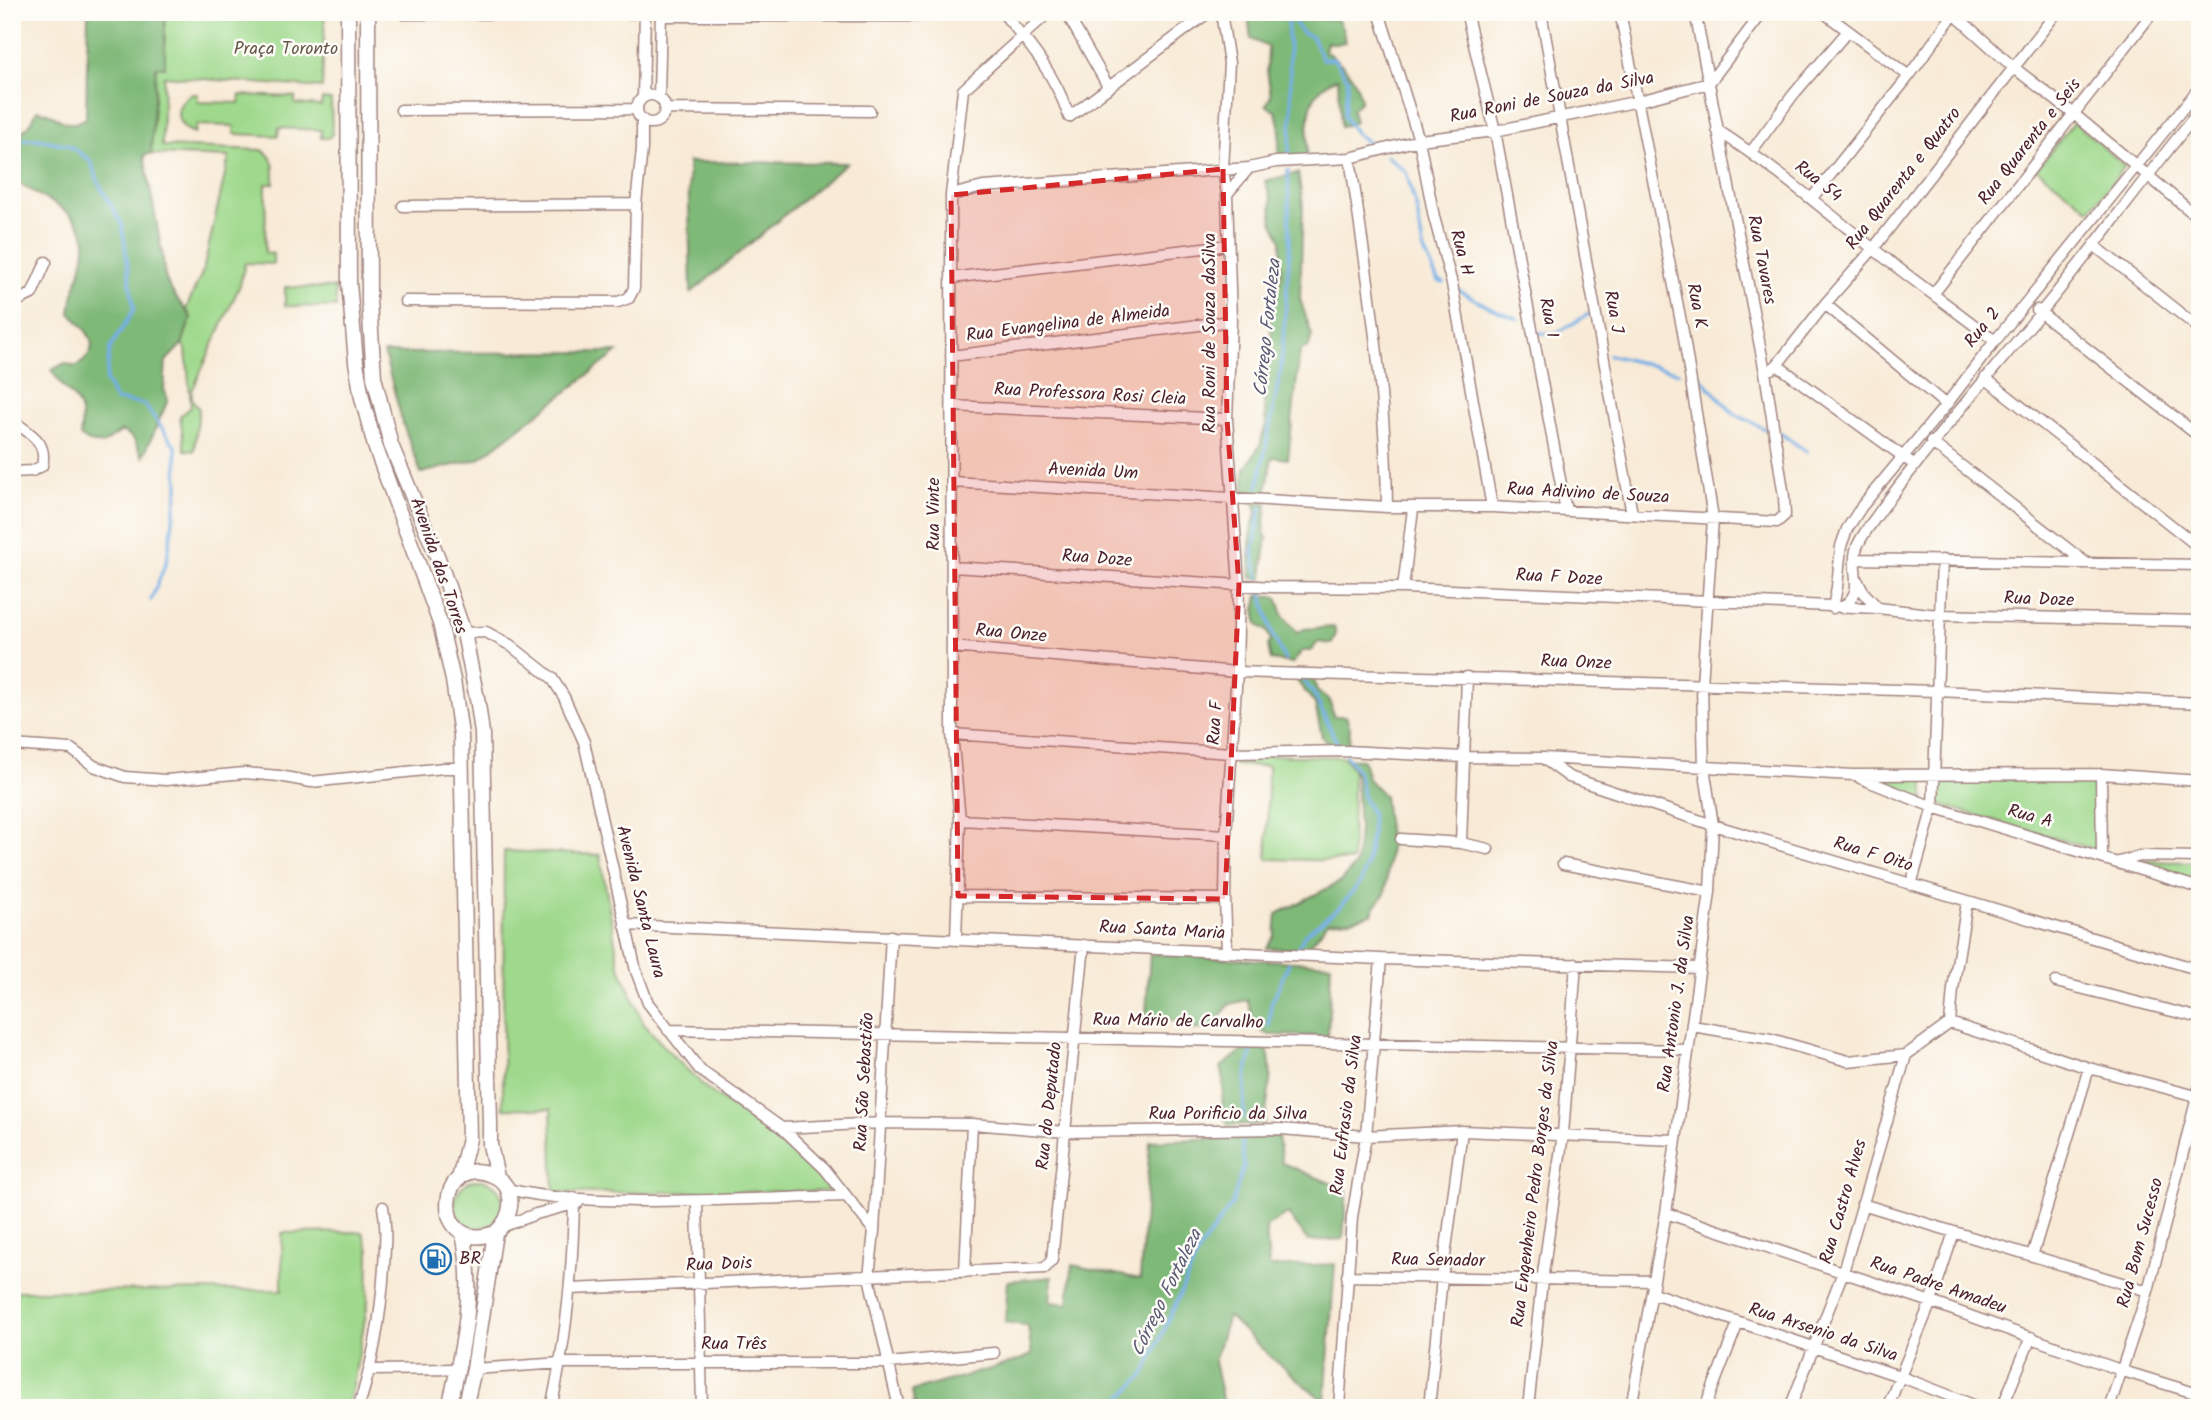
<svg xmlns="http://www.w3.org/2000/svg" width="2212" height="1420" viewBox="0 0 2212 1420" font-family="Kalam,sans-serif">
<rect width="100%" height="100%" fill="#fdfcf7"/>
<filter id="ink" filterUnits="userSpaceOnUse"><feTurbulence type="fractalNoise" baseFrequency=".0143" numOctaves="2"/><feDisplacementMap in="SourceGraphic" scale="14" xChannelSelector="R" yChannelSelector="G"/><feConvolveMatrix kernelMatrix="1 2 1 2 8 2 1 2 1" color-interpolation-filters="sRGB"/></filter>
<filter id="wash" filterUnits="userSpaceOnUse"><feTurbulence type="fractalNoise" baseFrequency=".00686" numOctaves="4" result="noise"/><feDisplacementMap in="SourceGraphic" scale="28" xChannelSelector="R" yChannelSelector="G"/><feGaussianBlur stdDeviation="1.57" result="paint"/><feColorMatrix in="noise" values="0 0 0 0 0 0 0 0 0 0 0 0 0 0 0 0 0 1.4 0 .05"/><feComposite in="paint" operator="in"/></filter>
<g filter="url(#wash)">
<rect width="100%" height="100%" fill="#f8ead6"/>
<!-- green -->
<path fill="#9fd98c" stroke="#747c5c" stroke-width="2" d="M165,12H325L322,88L164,76L162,146L262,150C276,157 274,170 274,184H266L265,253L273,254V264L245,263L240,285L192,391V399L199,409L194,451L185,450L180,416L191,407L186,349L182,344L191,317L186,309L203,271L229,157L151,154L156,66L165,67Z
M192,94H198V102L239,103L240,95L295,97V104L321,106L322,99L331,100L332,134L328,138H321V130L279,128L278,136L234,134V126L196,125L195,133C174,127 172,104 192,94Z
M2074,122L2125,166L2090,210L2037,169Z
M285,287L335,288L336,307L285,306Z
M1245,755L1344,757L1353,769L1352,861L1267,859L1268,766L1235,765V760Z
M1860,776L1924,779V801Z
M1940,778L2095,780L2096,850L1938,804Z
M504,851L600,855L619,965L643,1023L670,1053L708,1090L759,1126L814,1171L831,1191L554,1193L551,1109L503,1108Z
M2134,861L2200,862V883Z
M455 1204a24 24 0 1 1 48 0a24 24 0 1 1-48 0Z
M363,1232L369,1250L368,1302L352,1391L346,1408H12V1291L282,1290V1233Z"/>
<!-- forest -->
<path fill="#7fb978" stroke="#646c52" stroke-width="2" d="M88,12H165V67H156L151,154L144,155L163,258C163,287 175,295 191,317L182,344L166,361L164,389L168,400L143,457L133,438L122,431L103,444L89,442L80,436C87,394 68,401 52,370L65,363L75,367C106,349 88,331 70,313C77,260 111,232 46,199C35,194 24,184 12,181V135C27,132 32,123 37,110C60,113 62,132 86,118Z
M1252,12H1303L1312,18L1337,19L1343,30L1345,42L1335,44L1327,42L1325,51C1343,63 1358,79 1361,101L1352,110L1355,122L1341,127L1338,78C1303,91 1309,125 1307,157H1278L1280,129L1276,112L1266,105L1271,96L1267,70L1268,47L1251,39L1249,23Z
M688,162L847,163L691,293Z
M1298,173L1303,205L1300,299L1312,335L1309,346L1300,351L1288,459L1272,457L1266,495L1244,491V471L1260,445L1266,424L1264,401L1267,381V357L1271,334L1270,312L1281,279V239L1272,221L1271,199L1265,181Z
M618,352L479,459L421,473L403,424L384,353Z
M1254,502L1267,503L1264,532L1267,538L1263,565V579L1251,578C1250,558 1248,531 1257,512Z
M1258,596L1277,597L1283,615L1297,633L1304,629L1334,627L1336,634L1332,644L1318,642L1311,651H1302L1293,663L1271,660L1268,645L1271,641L1267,631L1258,625L1255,610Z
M1313,676L1317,691L1330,700L1333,716H1346L1350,728L1349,745L1329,746L1322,737L1315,704L1294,677Z
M1347,759L1363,760L1368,779L1384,796L1390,846L1385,894L1375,906L1372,914L1351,920L1328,922L1307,949L1267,948L1275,936L1277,914L1340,882L1356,864L1359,830L1356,776Z
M1150,954L1331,964L1328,1036L1269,1035L1257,1029L1247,1000L1230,1004L1210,1028L1190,1030L1174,1021L1158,1018L1145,1027Z
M1267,1049C1275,1072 1267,1100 1264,1124L1228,1125C1216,1106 1228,1087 1221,1067L1242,1051Z
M1278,1136L1282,1163L1347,1190L1343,1239L1308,1241L1288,1214L1266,1227L1269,1267L1335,1264L1325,1402L1272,1358L1228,1316L1214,1361L1224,1408H915L912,1391L1011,1363L1032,1355L1028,1326L1005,1322L1008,1281L1052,1277L1050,1302L1068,1304L1072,1265L1140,1279L1150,1141Z"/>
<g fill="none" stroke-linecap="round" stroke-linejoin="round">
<!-- stream -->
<path stroke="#74afe5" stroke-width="3.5" d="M1287,12L1292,114L1289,153
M1289,12L1301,32L1312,37L1322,59H1334L1348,79L1344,116L1356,134L1371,144
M12,140L39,139L68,145L90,160L101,188L122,224L134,310L110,348L106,381L115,400L144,404L176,447L178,487L167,560L151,600
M1387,156L1406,172L1417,210L1423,248L1438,281L1444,283
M1458,290L1491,308L1518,319
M1537,333L1555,334L1589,314
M1609,355L1678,372
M1692,368L1733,413L1765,429
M1777,431L1807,452
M1258,487L1281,369L1290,246L1288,170
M1259,578L1253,554L1261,508
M1262,592L1272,633L1285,660
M1301,677L1314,694L1337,743
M1295,953L1305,934L1340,907L1361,882L1367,863L1372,830L1371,812L1364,800L1359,774L1346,755
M1269,1026L1271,1004L1289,963
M1243,1117L1246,1075L1252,1050
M1111,1408L1144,1375L1200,1249L1232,1204L1244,1165L1242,1142"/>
</g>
</g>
<g filter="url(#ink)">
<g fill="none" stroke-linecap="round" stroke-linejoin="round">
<!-- minor casing -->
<g stroke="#a18480" stroke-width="13">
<path id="minor" d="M1002,12C1029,43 1057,77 1069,117L1209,12
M1066,12L1109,88
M1221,12L1229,63L1223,169L1227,194L1231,321L1227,419L1239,585L1237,672L1226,835L1225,899L1227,951
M1379,12L1419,140L1434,217L1452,284L1492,507
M1466,12L1495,131L1566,511
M1541,12L1632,514
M1620,12L1683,332L1713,518L1702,685L1704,767L1713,825L1710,892L1666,1213L1631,1408
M1823,12L1909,76
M1952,12L2013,67L2074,114L2200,219
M403,14L645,13
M661,16H918
M637 109a14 14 0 1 1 28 0a14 14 0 1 1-28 0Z
M659,96L661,12
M643,97L645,12
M666,109L870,111
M401,110L637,109
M1717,130C1771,165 1820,206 1871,247C1911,279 1954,309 1995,341
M1751,152L1793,95L1847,32
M1350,158C1367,274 1386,390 1387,507
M1227,194L1249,168L1276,162L1350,158L1419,140L1495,131L1639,101L1709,83L1763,12
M951,195L983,187L1249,168
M1812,198L1909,76L1955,12
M403,206L636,204
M2095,246L2200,329
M951,278L1228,245
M1934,293L2153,12
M405,301L618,302L629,298L634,288L636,204L642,149V120
M12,303L32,294L46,262
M1825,304L1946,405
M2037,310L2200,437
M951,356L1231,321
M1777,365L1825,304L1873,249L2057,12
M1772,369L1777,365L1909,461
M1985,378L2200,548
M952,406L1227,419
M12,420C30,434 48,441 42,466L32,471L12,472
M1931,442L2086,563
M952,482L1387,507H1492L1777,522L1785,515L1784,497L1765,372L1695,12
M1855,559L2200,565
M952,567L1273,587L1403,588L1878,608L1938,615L2200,621
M1857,580L1865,594L1878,608
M1403,588L1413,509
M1833,608L1837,587L1841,546L1847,529L1862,506L1946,405L1995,341L2200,87
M1842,608C1867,589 1850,575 1856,550C1860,536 1873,522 1881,510C1932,440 1988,377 2042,311C2096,245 2146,176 2200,110
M464,633L486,632L510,645L552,678L564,697L584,742L636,971L648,1003L700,1070L782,1128L825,1169L874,1231L869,1277L899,1408
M952,647L1237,672L1937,691L2200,703
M952,734L1231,753L1347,751L1463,757L1543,758L1853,775L2101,774L2200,781
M12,745L71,749L94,766L125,777L166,780L245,773L279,776L311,782L444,768H463
M1544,759L1569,777L1713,825L2200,970
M2101,774L2102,857
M1860,778L1933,807L2200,888
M960,820L1226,835
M1401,839L1461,843L1488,849
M1461,843L1467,677
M2119,862L2140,856L2200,857
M1563,864L1710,892
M1911,885L1933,807L1942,560
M958,896L1225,899
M625,925L1381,959L1698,968
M956,939L960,820L952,734L951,195L963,90L1049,12
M2056,982L2200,1018
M1950,1023L2089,1068L2200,1097
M1950,1023L1953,989L1967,902
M1692,1026L1771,1039L1848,1061L1906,1055
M668,1030L1688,1050
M782,1128L881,1123L972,1124L1066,1132L1281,1129L1366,1136L1462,1131L1675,1140
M508,1189C551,1200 596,1200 641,1201C708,1201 776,1198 844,1196
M697,1201L702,1408
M1862,1204L2148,1291
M1666,1213L1931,1302L2123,1371L2198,1394
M504,1226L536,1214L578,1203
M874,1231L891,936
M2032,1256L2089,1068
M965,1272L972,1124
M1347,1276L1654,1281
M571,1289L1045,1268L1052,1260L1084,945
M1653,1293L1899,1376L1981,1408
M474,1369L561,1363H889L994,1353
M370,1370L458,1369
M1632,1403L1648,1408
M358,1408C374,1362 381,1315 384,1267C385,1246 387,1227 383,1207
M551,1408C567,1338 573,1269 574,1198
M1339,1408L1352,1217L1366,1136L1381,959
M1429,1408L1442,1278L1462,1131
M1528,1408L1542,1281L1563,1134L1576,964
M1705,1408L1738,1323
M1790,1408L1843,1272L1906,1055L1950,1023
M1887,1408L1931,1302L1954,1232
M2002,1408L2031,1337
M2109,1408L2148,1291L2200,1085
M2193,1408L2200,1391"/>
</g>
<!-- major casing -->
<g stroke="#a18480" stroke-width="17">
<path id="major" d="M348,12L349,283L356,362L362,398L375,446L440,623L453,680L461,735L469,1139L459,1179
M368,12L369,301L374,377L391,445L438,558L464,633L478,704L482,733L490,1125V1145L497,1177
M449,1408C463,1346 476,1296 463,1233
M465,1408L474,1369L495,1233C514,1217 518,1186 492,1175C437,1151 429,1256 495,1233"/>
</g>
<!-- minor -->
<use href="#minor" stroke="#fff" stroke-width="10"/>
<!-- major -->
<use href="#major" stroke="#fff" stroke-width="14"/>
</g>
</g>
<!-- marked area -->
<path fill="#d62828" fill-opacity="0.2" stroke="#d62828" stroke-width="5" stroke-dasharray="14 9" stroke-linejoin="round" d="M1223,169L1227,419L1239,585L1225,899L958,896L951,195Z"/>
<!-- icons -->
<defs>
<g id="fuel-ring" transform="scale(1.575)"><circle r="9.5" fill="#fdfcf7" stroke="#1f6fb2" stroke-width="1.5"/><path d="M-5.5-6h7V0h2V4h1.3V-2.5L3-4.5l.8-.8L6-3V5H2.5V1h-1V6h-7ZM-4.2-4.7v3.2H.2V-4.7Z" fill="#1f6fb2"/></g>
</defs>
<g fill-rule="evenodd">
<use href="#fuel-ring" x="436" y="1259"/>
</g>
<g text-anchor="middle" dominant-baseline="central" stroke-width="5" stroke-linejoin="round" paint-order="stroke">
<!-- park labels -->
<g font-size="18" fill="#645748" stroke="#fdfcf7">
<text x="286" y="49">Praça Toronto</text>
</g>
<!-- street labels -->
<g font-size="18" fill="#4a1f2b" stroke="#fdfcf7">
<text transform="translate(1552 98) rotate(-11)">Rua Roni de Souza da Silva</text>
<text transform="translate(2030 142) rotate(-52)">Rua Quarenta e Seis</text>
<text transform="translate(1904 179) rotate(-52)">Rua Quarenta e Quatro</text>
<text transform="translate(1818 182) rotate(38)">Rua 54</text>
<text transform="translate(1461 253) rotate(75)">Rua H</text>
<text transform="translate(1761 260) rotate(79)">Rua Tavares</text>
<text transform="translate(1696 306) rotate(79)">Rua K</text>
<text transform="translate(1613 312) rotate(80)">Rua J</text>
<text transform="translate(1548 318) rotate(79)">Rua I</text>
<text transform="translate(1068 324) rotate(-7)">Rua Evangelina de Almeida</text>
<text transform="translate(1983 328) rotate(-51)">Rua 2</text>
<text transform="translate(1210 333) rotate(-90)">Rua Roni de Souza daSilva</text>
<text transform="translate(1090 395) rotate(3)">Rua Professora Rosi Cleia</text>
<text transform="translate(1093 472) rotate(3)">Avenida Um</text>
<text transform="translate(1588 494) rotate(3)">Rua Adivino de Souza</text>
<text transform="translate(934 514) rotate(-90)">Rua Vinte</text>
<text transform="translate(1097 559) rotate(4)">Rua Doze</text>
<text transform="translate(438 566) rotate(71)">Avenida das Torres</text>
<text transform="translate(1559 578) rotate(3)">Rua F Doze</text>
<text transform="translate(2039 600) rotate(2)">Rua Doze</text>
<text transform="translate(1011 634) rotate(5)">Rua Onze</text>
<text transform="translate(1576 663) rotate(2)">Rua Onze</text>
<text transform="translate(1216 723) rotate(-86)">Rua F</text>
<text transform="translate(2030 817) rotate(16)">Rua A</text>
<text transform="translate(1873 855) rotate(17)">Rua F Oito</text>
<text transform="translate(640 902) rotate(76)">Avenida Santa Laura</text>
<text transform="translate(1162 931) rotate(3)">Rua Santa Maria</text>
<text transform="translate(1677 1004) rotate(-82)">Rua Antonio J. da Silva</text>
<text transform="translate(1178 1022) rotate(1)">Rua Mário de Carvalho</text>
<text transform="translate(865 1082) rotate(-87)">Rua São Sebastião</text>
<text transform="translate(1050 1106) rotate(-84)">Rua do Deputado</text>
<text x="1228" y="1114">Rua Porificio da Silva</text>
<text transform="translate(1347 1115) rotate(-83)">Rua Eufrasio da Silva</text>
<text transform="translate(1536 1184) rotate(-83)">Rua Engenheiro Pedro Borges da Silva</text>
<text transform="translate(1844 1202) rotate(-74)">Rua Castro Alves</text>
<text transform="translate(2141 1243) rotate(-75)">Rua Bom Sucesso</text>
<text transform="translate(1438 1261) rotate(1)">Rua Senador</text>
<text transform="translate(719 1265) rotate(-2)">Rua Dois</text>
<text transform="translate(1938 1286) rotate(19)">Rua Padre Amadeu</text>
<text transform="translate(1823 1333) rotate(18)">Rua Arsenio da Silva</text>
<text x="734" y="1344">Rua Três</text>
</g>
<!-- poi labels -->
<g font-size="18" fill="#4a1f2b" stroke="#fdfcf7" text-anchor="start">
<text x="459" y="1259">BR</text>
</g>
<!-- water labels -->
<g font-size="19" font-style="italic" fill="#5b5975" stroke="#fdfcf7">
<text transform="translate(1268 328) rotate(-84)">Córrego Fortaleza</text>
<text transform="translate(1167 1293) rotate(-64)">Córrego Fortaleza</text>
</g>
</g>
<!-- margin -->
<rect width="2212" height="1420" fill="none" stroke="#fdfcf7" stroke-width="42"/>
</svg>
